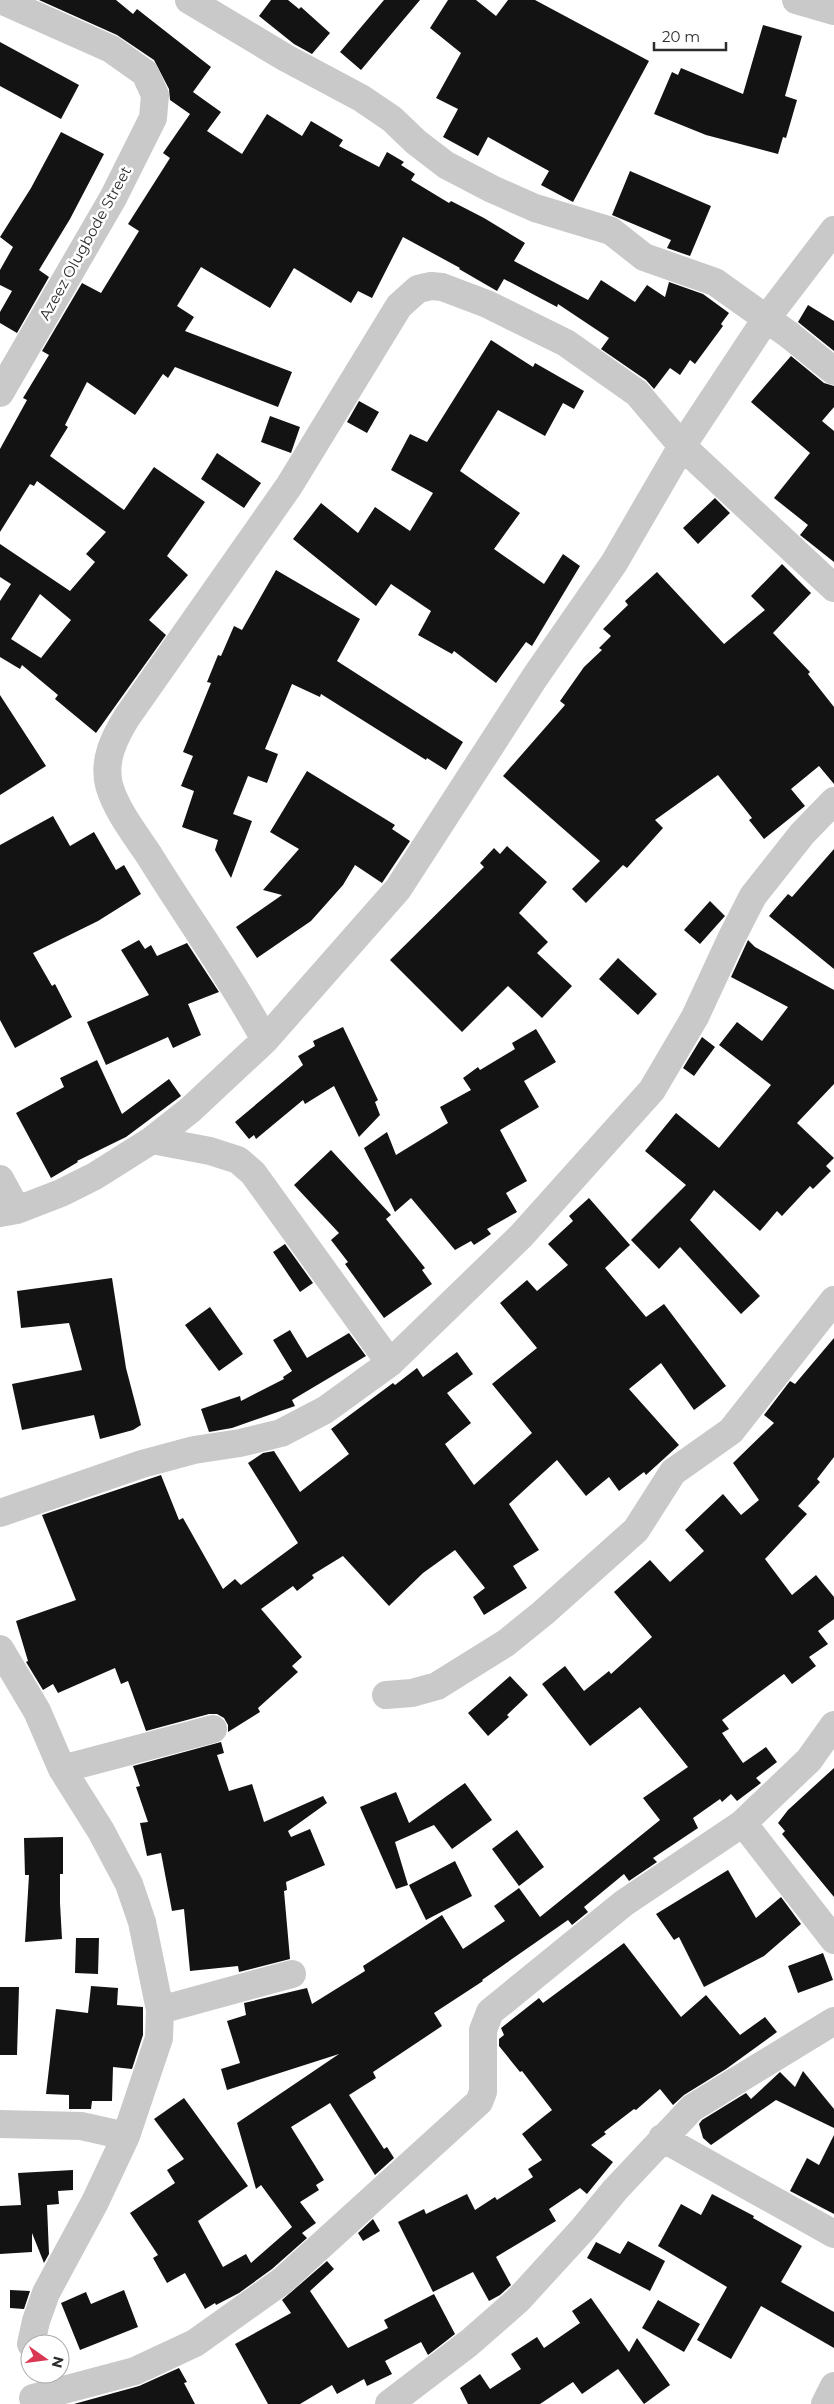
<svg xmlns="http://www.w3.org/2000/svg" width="834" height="2404" viewBox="0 0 834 2404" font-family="Montserrat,sans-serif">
<rect width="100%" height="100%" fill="#fff"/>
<!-- building -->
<path fill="#131313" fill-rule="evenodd" d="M39,0H116L133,14L137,9L211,67L193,92L221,112L207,131L242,154L267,114L302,136L311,121L343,140L339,146L379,167L387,152L404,162L401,165L415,174L411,180L449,203L451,201L484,218L525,243L514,261L588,300L601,280L635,302L647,285L665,297L669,282L703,294L729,313L721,324L723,326L695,364L690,360L680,375L670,368L654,389L646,380L601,349L609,338L558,304L557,307L504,279L497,291L459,269L460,268L403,237L372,298L358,291L351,303L294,268L270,308L201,267L177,306L194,317L185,331L292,372L278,407L175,367L168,378L163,374L135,415L87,382L65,425L68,427L50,456L124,510L154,467L205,502L167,556L188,575L149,620L166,635L96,733L55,699L58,695L22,665L20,669L0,657V601L11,584L0,577V544L70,591L95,562L86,554L106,532L37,481L34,486L30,484L0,532V449L27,400L23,398L49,355L42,351L82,283L101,293L139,231L128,224L170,158L163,153L190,114L170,100L169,89L154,60L117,35ZM40,594L71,620L41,658L11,639Z
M271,0H288L299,9L301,7L330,33L312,54L294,44L259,16Z
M384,0H420L361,70L340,52Z
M448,0H476L496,16L508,0H535L649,61L573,202L541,185L549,171L488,137L478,156L443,137L458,109L436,98L461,53L430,28Z
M763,25L802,36L785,96L797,100L786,138L783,137L778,154L706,135L654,114L672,72L678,75L681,68L743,94Z
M0,42L79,85L61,119L0,86Z
M61,132L104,154L70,219L39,270L49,277L17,333L0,323V312L12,291L0,285V270L13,247L0,237L31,188Z
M630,171L711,206L690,256L667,248L671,240L612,215Z
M808,305L834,321V351L798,322Z
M491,340L533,367L535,363L584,391L574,409L563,403L545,436L498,410L460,471L520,513L494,549L544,584L563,554L580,566L532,646L526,642L496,683L454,651L452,654L418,635L431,611L391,584L376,606L293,539L321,503L358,533L375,507L410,531L433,493L391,470L410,434L427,442Z
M791,356L824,383L834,386V407L822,421L834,431V562L800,535L808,525L774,498L810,453L751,402Z
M359,401L379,412L367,433L347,422Z
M270,416L300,427L291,453L261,442Z
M217,453L261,483L244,508L201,479Z
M715,498L730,513L698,544L683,528Z
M782,564L811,593L773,633L810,672L808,674L834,707V784L819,766L791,789L805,806L764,839L749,820L752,818L718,775L655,820L663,828L627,868L623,865L586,903L572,889L600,861L503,776L565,705L560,701L584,667L602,650L599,648L611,636L603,629L628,605L625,601L657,572L724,644L765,610L751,596Z
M276,570L360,619L337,661L463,742L446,770L427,758L426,760L321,694L320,697L292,684L265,749L278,754L267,783L248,776L233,814L252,821L231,878L215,850L218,840L182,827L194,791L181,786L193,756L183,752L211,683L207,682L218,655L221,656L234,626L242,630Z
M0,695L46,766L0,795Z
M307,771L395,825L392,829L410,841L382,883L355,865L343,885L311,921L257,958L236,927L282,895L263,890L299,849L270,832Z
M53,816L70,846L94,832L116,870L124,865L141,894L98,921L33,953L52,986L55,984L72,1017L15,1048L0,1020V845Z
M507,846L547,882L519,913L548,942L537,953L572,986L542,1018L508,986L462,1032L390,960L484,867L480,863L494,848L500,854Z
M834,849V969L769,916L788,894L792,897Z
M710,901L725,916L700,944L684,930Z
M139,940L145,949L151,945L157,956L187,943L219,992L188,1004L201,1035L173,1048L168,1037L106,1065L87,1022L149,995L121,950Z
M748,940L755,947L834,990V1084L797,1123L834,1158L826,1166L831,1171L813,1189L810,1186L782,1216L777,1211L760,1231L714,1190L690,1220L760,1296L741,1314L680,1247L659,1269L631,1240L686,1185L645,1151L676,1113L719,1148L771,1085L719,1045L737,1022L762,1041L788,1007L731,977Z
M618,958L657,994L638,1015L599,979Z
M343,1027L378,1100L375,1102L380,1115L359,1137L334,1086L305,1104L303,1100L256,1139L254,1135L249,1139L235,1122L303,1065L298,1056L315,1046L313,1041Z
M536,1029L556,1062L524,1081L539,1107L500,1130L527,1181L506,1193L517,1212L487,1229L491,1234L474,1245L471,1241L455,1250L411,1198L395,1212L364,1148L387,1132L396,1155L448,1123L440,1107L471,1090L463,1078L478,1067L480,1070L515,1049L512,1043Z
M702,1037L715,1047L694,1076L683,1068Z
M97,1060L122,1114L169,1079L181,1096L126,1137L77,1161L78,1162L51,1178L16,1113L64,1087L60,1078Z
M331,1150L391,1215L386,1219L425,1268L422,1270L432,1284L384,1318L345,1264L348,1262L331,1240L339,1233L294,1185Z
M589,1198L630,1245L605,1268L646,1317L664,1304L726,1386L694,1410L661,1363L629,1389L679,1445L646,1475L644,1472L619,1491L609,1477L586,1496L557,1460L509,1504L539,1550L513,1566L527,1588L484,1615L473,1597L485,1588L455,1550L423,1573L389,1606L343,1556L312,1575L314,1578L297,1591L293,1586L261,1609L302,1657L292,1666L298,1672L258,1708L260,1712L228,1732V1725L224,1718L217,1714H209L146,1731L128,1681L121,1684L115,1668L58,1693L53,1684L43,1690L26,1662L28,1661L16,1621L76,1600L42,1515L161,1475L179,1520L183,1518L223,1589L235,1579L241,1585L298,1543L248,1463L263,1453L274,1451L300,1492L349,1454L331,1429L393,1383L395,1385L417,1368L423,1377L457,1352L473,1374L447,1393L471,1423L445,1444L474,1485L532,1433L492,1384L537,1348L500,1303L527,1280L537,1291L568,1265L548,1244L573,1221L569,1216Z
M285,1244L313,1283L300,1292L273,1252Z
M112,1278L126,1368L141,1425L133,1430L100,1439L94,1415L22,1430L12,1384L82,1370L69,1323L21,1328L17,1291Z
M210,1307L243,1354L219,1371L185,1325Z
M290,1330L307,1358L349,1333L366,1356L292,1400L295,1406L232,1428L209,1432L201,1409L240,1396L241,1401L284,1379L283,1377L292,1371L273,1340Z
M834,1338V1457L817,1479L820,1482L798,1506L807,1514L765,1559L792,1595L816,1575L834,1597V1619L818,1631L828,1644L809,1657L816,1666L792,1684L784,1674L722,1720L729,1729L722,1733L743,1763L766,1747L777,1762L756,1778L761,1783L737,1801L731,1794L722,1802L720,1799L693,1818L698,1828L653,1858L657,1862L629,1881L624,1874L584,1907L588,1912L572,1925L568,1920L482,1980L483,1981L434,2013L442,2026L373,2072L376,2078L349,2095L384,2149L387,2147L394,2158L375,2175L330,2103L291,2127L324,2180L316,2185L319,2190L300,2202L316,2223L302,2233L307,2238L272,2269L239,2293L216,2305L215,2303L205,2309L185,2273L167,2283L153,2258L158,2255L130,2213L175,2183L167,2170L184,2159L154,2119L184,2098L248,2186L198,2221L223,2267L246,2254L251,2263L292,2227L261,2185L256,2189L237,2123L339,2054L227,2090L221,2069L240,2063L227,2021L246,2015L244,2003L307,1988L312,2004L365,1971L363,1966L442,1915L463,1949L505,1921L494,1906L519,1888L540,1917L660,1820L643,1798L688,1767L640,1707L590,1746L542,1684L565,1666L584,1691L609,1671L611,1674L652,1637L614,1592L650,1560L670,1582L704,1551L685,1530L723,1494L741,1515L759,1500L733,1463L774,1423L764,1415L790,1381L795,1384Z
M510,1676L528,1695L507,1715L509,1717L488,1736L468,1713Z
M221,1742L224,1753L217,1755L229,1791L252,1784L264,1822L323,1796L327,1803L288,1831L291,1837L310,1829L325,1865L286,1882L287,1890L284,1891L290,1959L239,1972L238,1966L190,1971L184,1909L172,1911L161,1853L147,1856L140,1823L148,1822L136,1787L140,1786L133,1766Z
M834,1768V1897L782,1834L785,1831L778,1823L788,1810Z
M465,1783L492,1820L452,1849L434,1825L395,1842L408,1885L396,1889L360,1807L396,1792L409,1823Z
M517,1830L544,1867L519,1886L492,1849Z
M63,1837V1874H60V1903L62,1939L25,1942L29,1875H25L24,1838Z
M455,1861L472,1896L426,1920L409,1885Z
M728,1870L756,1918L781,1897L801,1924L764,1956L704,1987L679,1937L674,1940L656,1914Z
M76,1938H99L98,1974L75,1973Z
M624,1943L681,2017L706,1995L740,2035L765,2017L777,2032L726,2069L684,2095L673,2105L660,2089L636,2110L634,2109L604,2132L606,2134L591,2145L613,2162L587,2194L580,2188L549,2209L556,2221L496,2257L511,2285L500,2295L489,2301L473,2272L433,2292L398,2222L424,2209L426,2214L467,2194L475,2210L495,2197L497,2200L533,2177L528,2169L542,2160L522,2134L552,2110L522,2071L520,2072L499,2046V2039L504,2035L501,2028L539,1998L543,2003Z
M823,1953L833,1980L798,1993L788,1966Z
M91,1986L118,1988L117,2005L143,2007V2035L132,2069L113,2067L112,2101H92L91,2109H69V2095L46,2094L56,2009L88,2013Z
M0,1987H19L17,2055H0Z
M803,2071L834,2109V2128L776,2100L711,2145L703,2138L699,2124L702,2120L746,2093L751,2099L780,2072L795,2087Z
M834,2135V2214L790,2191L807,2158L819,2165Z
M73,2170V2190L58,2191L59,2204L47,2205L49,2254L44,2263L32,2233V2252L0,2254V2206L21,2205L18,2173Z
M712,2194L754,2216L753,2218L802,2246L781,2282L834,2312V2348L761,2306L731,2359L697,2340L727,2287L658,2246L681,2204L701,2215Z
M373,2219L380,2231L363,2241L358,2233Z
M628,2241L665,2261L650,2291L587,2258L596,2242L620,2254Z
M327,2261L334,2269L310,2291L348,2348L388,2328L384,2320L434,2294L455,2334L428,2355L421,2342L385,2361L392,2374L367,2386L364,2379L337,2394L332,2385L300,2404H268L235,2344L291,2313L282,2300Z
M10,2290L30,2291L24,2309L10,2308Z
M124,2290L138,2327L80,2350L61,2303L86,2292L91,2304Z
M591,2298L629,2352L637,2338L670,2385L644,2404L618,2369L582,2394L573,2382L540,2404H468L460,2388L480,2374L490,2389L521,2369L511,2354L537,2337L544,2348L580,2323L572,2311Z
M658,2300L700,2324L684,2352L642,2328Z
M179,2368L187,2382L184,2383L195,2404H74L139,2386Z"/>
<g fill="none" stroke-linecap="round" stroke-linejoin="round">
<!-- minor -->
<path stroke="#c9c9c9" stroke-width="28" d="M189,0L286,58L361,98L392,119L416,142L446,165L492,189L535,208L611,231L644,257L715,282L788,334L834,371
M796,0L834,11
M0,393L113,198L153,118L155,95L145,73L111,49L1,0
M265,1040C230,975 187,917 149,855C135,834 116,810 109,785C103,760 114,738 127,717L289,486L399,306L418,289L431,286L442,287L487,304L566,343L637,393L682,446L834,588
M152,1140L210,1151L238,1160L253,1173L390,1363
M0,1179L17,1210
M0,1213L17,1210L61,1193L95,1176L152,1140L190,1110L265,1040L398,889L535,677L614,563L682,446L766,319L834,230
M0,1513L142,1464L194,1450L240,1443L281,1433L325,1410L390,1363L521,1236L652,1090L695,1017L732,937L753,896L802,834L834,801
M0,1649L37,1711L62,1769L101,1831L129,1884L142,1922L160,2010L159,2038L126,2136L95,2202L46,2293L36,2321L31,2344
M386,1695L412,1693L437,1686L506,1643L543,1613L636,1530L673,1472L731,1431L834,1300
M62,1769L213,1729
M743,1823L834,1940
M160,2010L292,1974
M0,2124L81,2126L126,2136
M662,2138L834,2234
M33,2398L135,2371L195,2343L282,2281L479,2102L483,2092V2030L490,2012L624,1903L743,1823L809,1760L834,1725
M389,2404L469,2343L518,2300L583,2229L615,2190L692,2108L834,2021
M825,2404L834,2386"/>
</g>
<g text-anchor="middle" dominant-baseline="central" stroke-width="5" stroke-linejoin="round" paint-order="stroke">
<!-- street labels -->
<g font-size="15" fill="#2c2c2c" stroke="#fff">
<text transform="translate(85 243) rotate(-61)">Azeez Olugbode Street</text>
</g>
</g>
<!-- north arrow -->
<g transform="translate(45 2359) rotate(104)"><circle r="24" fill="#ffffff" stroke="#ababab"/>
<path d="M0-4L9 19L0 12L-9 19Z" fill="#d83853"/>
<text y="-8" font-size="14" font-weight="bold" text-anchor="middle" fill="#2c2c2c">N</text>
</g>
<!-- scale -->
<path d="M654 42v8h72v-8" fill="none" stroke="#2c2c2c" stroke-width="2.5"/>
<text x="662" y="42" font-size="15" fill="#2c2c2c" stroke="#ffffff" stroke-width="4" paint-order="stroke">20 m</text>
</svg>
